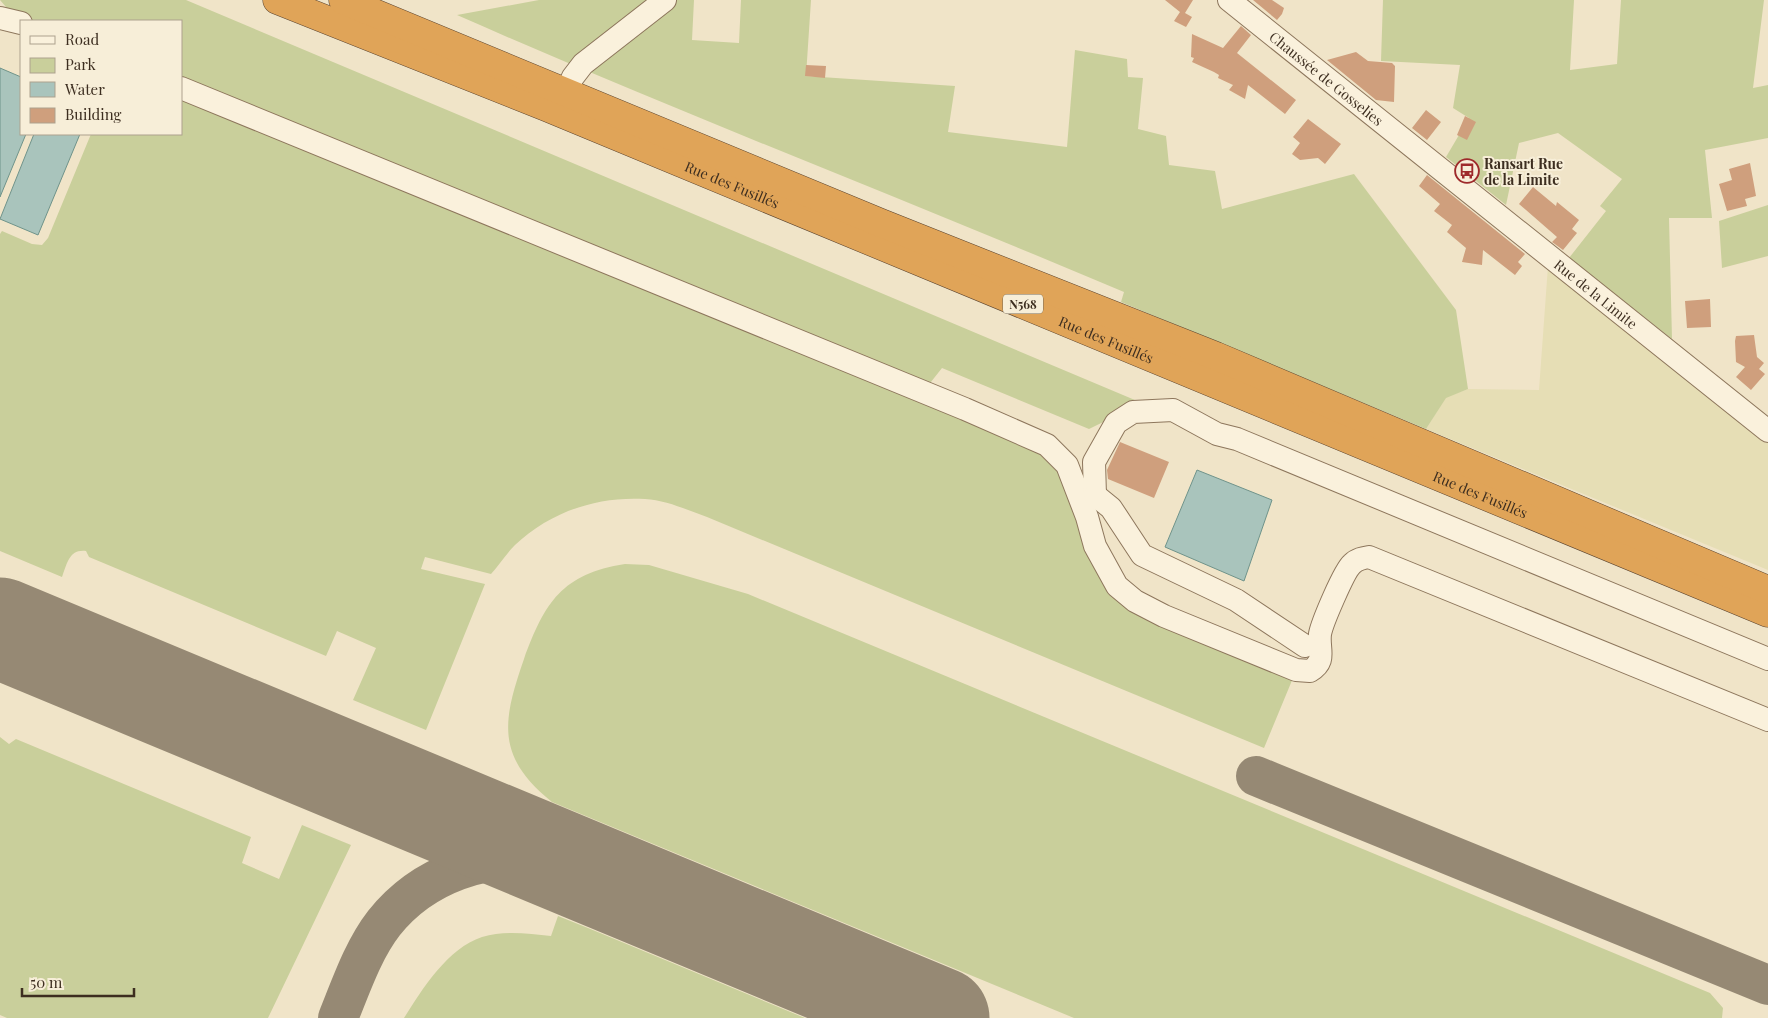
<svg xmlns="http://www.w3.org/2000/svg" width="1768" height="1018" viewBox="0 0 1768 1018" font-family="'Playfair Display',serif">
<rect width="100%" height="100%" fill="#f0e4c8"/>
<!-- farmland -->
<path fill="#e6deb5" d="M1548,266L1768,441V570L1426,429L1446,397L1468,389L1539,390Z"/>
<!-- green -->
<path fill="#c9cf9b" d="M0,0H186L1142,403L1089,429L942,368L923,392L181,88V21H18Z
M539,0H694L692,40L739,43L741,0H811L806,76L955,86L948,132L1067,147L1075,50L1127,59L1128,77L1143,78L1138,129L1166,136L1169,165L1215,171L1222,209L1354,174L1456,310L1468,389L1446,398L1426,429L1121,302L1124,292C902,198 677,112 457,15Z
M1383,0H1574L1570,70L1617,64L1621,0H1764L1753,88L1768,85V138L1705,150L1712,218H1669L1672,339L1569,258L1606,211L1600,206L1622,179L1558,133L1519,143L1506,205L1446,157L1469,118L1453,108L1460,65L1381,61Z
M181,96L1032,445L1057,467L1095,566L1293,678L1264,748L707,517C687,510 666,500 645,499C597,496 550,512 515,545C506,554 499,565 491,574L425,557L421,569L485,584L426,730L353,700L376,648L337,631L326,656L89,557L86,551C69,549 67,564 62,577L0,551V234L2,231L32,244L42,245L48,238L91,134H181Z
M1768,205V256L1722,268L1719,221Z
M625,564L649,565L748,594L1710,993L1723,1008L1722,1018H1074L552,802C496,757 502,722 524,659C545,602 562,574 625,564Z
M0,737L9,744L16,739L251,837L242,863L279,879L302,825L351,845L268,1018H7L0,1015Z
M558,916L588,928L805,1018H404C422,989 448,948 482,937C505,930 529,934 551,936Z"/>
<!-- water -->
<path fill="#a9c4bc" stroke="#6f938a" d="M0,68L21,77V134H26L0,197Z
M34,134H80L38,235L0,219Z
M1197,470L1272,500L1244,581L1165,547Z"/>
<g fill="none" stroke-linecap="round" stroke-linejoin="round">
<!-- taxiway -->
<path stroke="#968974" stroke-width="40" d="M1256,776L1768,985
M338,1018C351,986 363,950 384,923C423,874 487,852 547,861C568,865 589,874 609,881"/>
<!-- runway -->
<path stroke="#968974" stroke-width="101" d="M0,628L939,1018"/>
</g>
<!-- building -->
<path fill="#cf9f7d" d="M1165,0H1193L1185,13L1192,17L1186,27L1174,21L1180,12Z
M1253,0H1272L1284,8L1282,14L1277,20Z
M1241,26L1251,35L1237,53L1296,100L1285,114L1248,85L1245,99L1229,90L1233,85L1218,78L1219,75L1214,72L1192,62L1194,58L1191,57L1192,34L1223,48Z
M1356,52L1368,61L1392,63L1395,66L1394,102L1376,100L1327,60Z
M806,65L826,66L825,78L805,76Z
M1426,110L1441,122L1427,140L1412,128Z
M1465,116L1476,122L1467,140L1457,135Z
M1308,119L1341,144L1325,164L1318,158L1300,160L1292,154L1300,143L1293,137Z
M1750,163L1756,196L1745,199L1747,206L1727,211L1719,184L1732,180L1729,169Z
M1427,175L1525,254L1518,262L1522,266L1515,275L1483,250L1482,265L1462,262L1466,248L1447,232L1452,225L1434,211L1440,204L1419,186Z
M1533,187L1556,206L1557,202L1579,220L1572,229L1577,233L1563,250L1552,242L1557,237L1519,204Z
M1710,299L1711,327L1687,328L1685,301Z
M1754,335L1757,357L1764,363L1759,369L1765,374L1751,390L1736,377L1745,367L1736,362L1735,341L1736,336Z
M1120,442L1169,462L1154,498L1108,479L1107,470Z"/>
<g fill="none" stroke-linecap="round" stroke-linejoin="round">
<!-- minor casing -->
<g stroke="#8d765c" stroke-width="24">
<g id="minor">
<path id="s1" d="M1229,0L1768,431"/>
<path d="M0,18L21,23"/>
<path d="M181,88L965,409L1047,445L1067,465L1087,517L1095,546L1117,586L1135,601L1164,616L1296,670L1310,671C1327,661 1318,650 1320,634C1322,623 1344,571 1352,564C1357,559 1363,558 1369,557L1768,720"/>
<path d="M566,92L573,77L583,64L665,0"/>
<path d="M1095,495L1094,462L1116,423L1133,412L1173,410L1217,434L1237,439L1768,659"/>
<path d="M1095,495L1111,508L1142,555L1236,600L1305,646"/>
</g>
</g>
<!-- highway casing -->
<g stroke="#5b4430" stroke-width="29">
<g id="highway">
<path id="s2" d="M277,0L546,107L1768,613"/>
<path d="M343,0L881,223L1216,356L1768,590"/>
</g>
</g>
<!-- minor -->
<use href="#minor" stroke="#faf1dc" stroke-width="22"/>
<!-- highway -->
<use href="#highway" stroke="#e0a458" stroke-width="28"/>
</g>
<!-- icons -->
<defs>
<g id="bus-ring" transform="scale(1.25)"><circle r="9.5" fill="#f7eed8" stroke="#9e2a2b" stroke-width="1.5"/><path d="M-5-6H5V4H4V6H2V4H-2V6H-4V4H-5ZM-3.5-4V0h7V-4ZM-3.5 1.2v1.5H-2V1.2ZM2 1.2v1.5H3.5V1.2Z" fill="#9e2a2b"/></g>
</defs>
<g fill-rule="evenodd">
<use href="#bus-ring" x="1467" y="171"/>
</g>
<g text-anchor="middle" dominant-baseline="central" stroke-width="4" stroke-linejoin="round" paint-order="stroke">
<!-- shield labels -->
<rect fill="#f7eed8" stroke="#756857" stroke-width="1" x="1003" y="294.5" width="40" height="19" rx="4"/>
<g font-size="12" font-weight="bold" fill="#3d2e20">
<text x="1023" y="304">N568</text>
</g>
<!-- street labels -->
<g font-size="14" fill="#3d2e20" stroke="#f7eed8">
<text stroke="none"><textPath href="#s1" startOffset="125">Chaussée de Gosselies</textPath></text>
<text stroke="none"><textPath href="#s2" startOffset="491">Rue des Fusillés</textPath></text>
<text stroke="none"><textPath href="#s1" startOffset="470">Rue de la Limite</textPath></text>
<text stroke="none"><textPath href="#s2" startOffset="896">Rue des Fusillés</textPath></text>
<text stroke="none"><textPath href="#s2" startOffset="1301">Rue des Fusillés</textPath></text>
</g>
<!-- poi labels -->
<g font-size="14" font-weight="bold" fill="#3d2e20" stroke="#f7eed8" text-anchor="start">
<text x="1484" y="163">Ransart Rue<tspan x="1484" dy="16">de la Limite</tspan></text>
</g>
</g>
<!-- legend -->
<rect x="20" y="20" width="162" height="115" fill="#f7eed8" stroke="#ada18e"/>
<rect x="30" y="36" width="25" height="8" fill="#faf1dc" stroke="#ada18e"/>
<text x="65" y="45" font-size="15" fill="#3d2e20">Road</text>
<rect x="30" y="58" width="25" height="15" fill="#c9cf9b" stroke="#ada18e"/>
<text x="65" y="70" font-size="15" fill="#3d2e20">Park</text>
<rect x="30" y="82" width="25" height="15" fill="#a9c4bc" stroke="#ada18e"/>
<text x="65" y="95" font-size="15" fill="#3d2e20">Water</text>
<rect x="30" y="108" width="25" height="15" fill="#cf9f7d" stroke="#ada18e"/>
<text x="65" y="120" font-size="15" fill="#3d2e20">Building</text>
<!-- scale -->
<path d="M22 988v8h112v-8" fill="none" stroke="#3d2e20" stroke-width="2.5"/>
<text x="30" y="988" font-size="15" fill="#3d2e20" stroke="#f7eed8" stroke-width="4" paint-order="stroke">50 m</text>
</svg>
